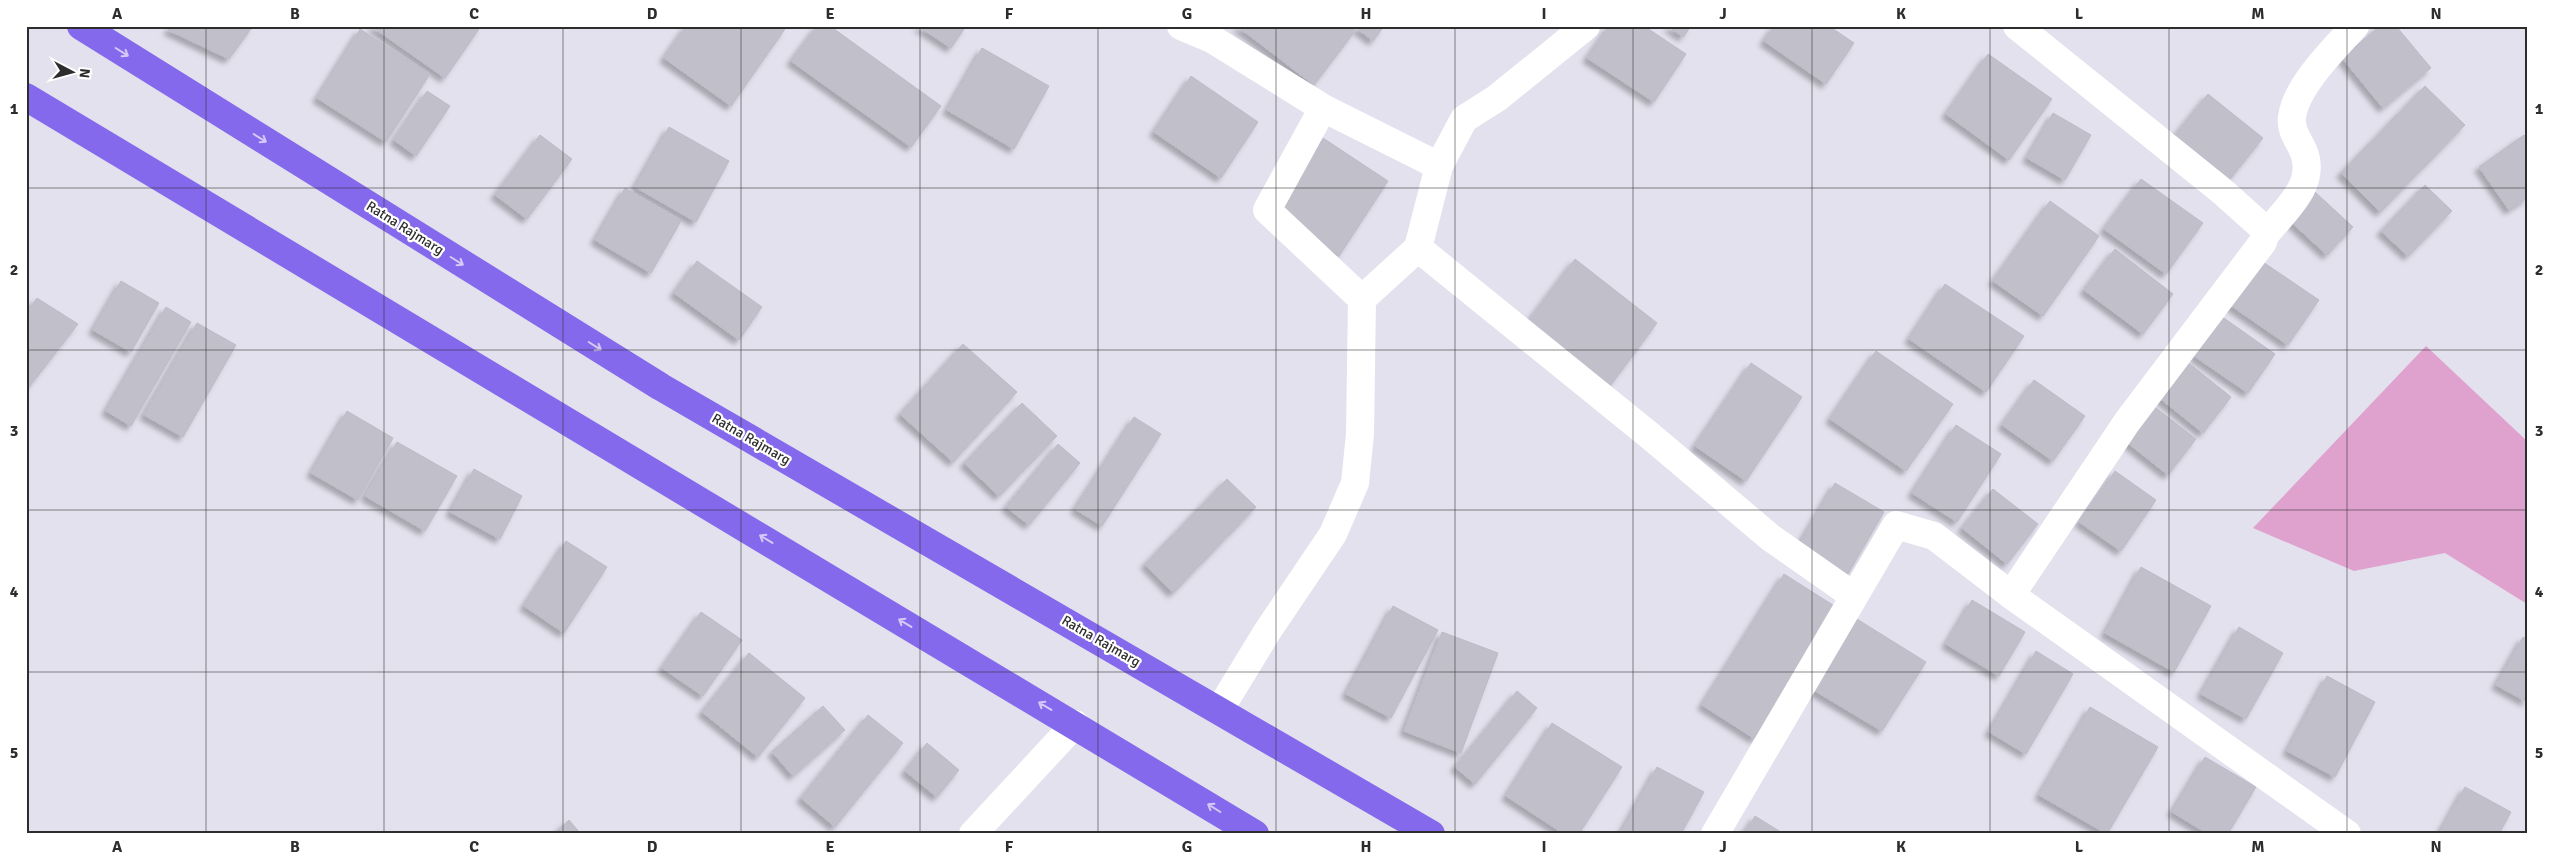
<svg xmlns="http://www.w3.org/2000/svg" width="2553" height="860" viewBox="0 0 2553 860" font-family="Signika,sans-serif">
<defs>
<filter id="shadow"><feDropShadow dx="-4.5" dy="4.5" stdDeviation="2.5" flood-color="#0004"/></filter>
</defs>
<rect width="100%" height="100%" fill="#e3e1ed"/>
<!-- green -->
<path fill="#dfa2ce" d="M2426,346L2527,441V604L2445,553L2354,571L2253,528Z"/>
<!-- building -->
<path fill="#c1bfc9" stroke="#bebac9" filter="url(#shadow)" d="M171,26H253L229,59L168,30Z
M371,26H481L445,78Z
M686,26H781L785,29L731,106L664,58Z
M817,26H830L941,106L911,147L791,61Z
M918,26H966L951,48Z
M1237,26H1349L1355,31L1314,85Z
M1354,26H1384L1373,41Z
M1609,26H1644L1686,54L1654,102L1587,58Z
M1668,26H1691L1683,37Z
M1774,26H1829L1854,43L1826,84L1764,41Z
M2380,26H2396L2431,68L2383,108L2342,58Z
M360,29L430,74L386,142L317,98Z
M982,48L1049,86L1014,149L947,110Z
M1988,54L2052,99L2009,160L1946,114Z
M1191,76L1258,122L1221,178L1154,132Z
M2425,86L2465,125L2380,212L2341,173Z
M427,91L450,106L416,156L394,140Z
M2208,94L2263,138L2223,188L2168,144Z
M2053,113L2091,135L2065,180L2027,158Z
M669,127L729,161L696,222L635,187Z
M540,135L572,159L527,219L495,195Z
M2524,135L2527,138V198L2509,210L2479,167Z
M1323,138L1388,181L1339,256L1274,213Z
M2141,179L2203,223L2166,274L2104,229Z
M2425,185L2452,211L2408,256L2381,231Z
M625,188L681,221L651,273L595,240Z
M2315,192L2353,227L2327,255L2290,221Z
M2050,201L2099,236L2043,316L1993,281Z
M2115,249L2173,294L2143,334L2084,290Z
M1575,259L1657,323L1610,386L1527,323Z
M2260,260L2319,300L2288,345L2230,305Z
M697,261L762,307L739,340L674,293Z
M121,281L159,303L131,352L93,330Z
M1945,284L2024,336L1986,392L1909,339Z
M37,298L78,324L26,391V313Z
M166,307L191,322L131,426L106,411Z
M2221,316L2275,354L2248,393L2194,356Z
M197,323L236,345L183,437L144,415Z
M963,344L1017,392L953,462L900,414Z
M1876,351L1953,404L1906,471L1830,419Z
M2185,360L2231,397L2203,433L2157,396Z
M1751,363L1802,397L1746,481L1695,446Z
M2034,380L2085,416L2053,461L2002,425Z
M1022,403L1057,436L999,496L964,463Z
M2151,404L2196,439L2168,475L2124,440Z
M347,411L393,438L358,500L311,473Z
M1134,417L1161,434L1102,526L1075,509Z
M1956,425L2001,454L1957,522L1912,493Z
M397,442L457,476L425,531L365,496Z
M1058,444L1080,463L1029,525L1006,507Z
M474,469L522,496L500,539L450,512Z
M2115,471L2156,500L2121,551L2079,522Z
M1227,479L1256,507L1173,593L1145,564Z
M1835,483L1884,512L1848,574L1799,545Z
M1993,489L2038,524L2007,564L1962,528Z
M566,541L607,567L564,633L524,606Z
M2141,567L2211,606L2174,672L2105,633Z
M1784,574L1836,607L1755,739L1702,705Z
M1972,600L2025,632L1999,676L1946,644Z
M1393,606L1438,630L1391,718L1346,694Z
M701,612L742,640L703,696L662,668Z
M1852,616L1926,662L1882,731L1810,688Z
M2239,627L2283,653L2246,719L2201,694Z
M1442,632L1498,653L1461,753L1404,731Z
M2523,637L2527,639V702L2496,685Z
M2036,651L2073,674L2026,754L1989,732Z
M749,653L805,698L758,757L702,712Z
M2327,676L2375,702L2335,777L2287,751Z
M1517,691L1537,708L1475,784L1455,767Z
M823,706L845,730L793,776L772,752Z
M2090,707L2158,747L2107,834L2039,795Z
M868,715L903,743L835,827L801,798Z
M1552,723L1622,767L1579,834H1564L1506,796Z
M927,743L959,770L937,797L905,771Z
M2205,757L2256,787L2228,834H2208L2172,812Z
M1657,767L1704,792L1681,834H1620Z
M2465,787L2511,812L2499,834H2439Z
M1755,816L1784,834H1744Z
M569,820L581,834H554Z"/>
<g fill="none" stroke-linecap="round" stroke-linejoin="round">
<!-- minor -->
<path stroke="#fff" stroke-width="28" d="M1181,26L1212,39L1323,108L1267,210L1362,299L1360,434L1355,483L1333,534L1267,632L1220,709
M1323,108L1439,166
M2265,235C2285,210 2318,184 2303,150C2298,139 2290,130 2292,117C2296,86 2334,49 2355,26
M1418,248L1649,435L1771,538L1854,596
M1362,299L1418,248L1439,166L1464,119L1497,98L1586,26
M2011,595L2127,422L2263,242L2265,235L2262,227L2223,192L2017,26
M973,834L1075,724
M1715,834L1896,525L1934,536L2011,595L2347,834"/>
<!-- trunk -->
<path stroke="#8469ec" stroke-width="28" d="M81,26L661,387L1431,834
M26,97L1255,834"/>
</g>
<!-- one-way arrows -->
<defs><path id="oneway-shaft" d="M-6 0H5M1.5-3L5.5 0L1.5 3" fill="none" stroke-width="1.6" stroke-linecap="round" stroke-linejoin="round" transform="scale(1.25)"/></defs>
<g stroke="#d4caf8">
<use href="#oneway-shaft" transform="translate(122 52) rotate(32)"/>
<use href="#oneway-shaft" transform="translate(260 138) rotate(32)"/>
<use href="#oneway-shaft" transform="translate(457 261) rotate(32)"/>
<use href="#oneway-shaft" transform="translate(595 346) rotate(32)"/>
<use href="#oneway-shaft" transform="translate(766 539) rotate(-149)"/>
<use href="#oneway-shaft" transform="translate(905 623) rotate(-149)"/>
<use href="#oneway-shaft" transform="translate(1045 706) rotate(-149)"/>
<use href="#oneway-shaft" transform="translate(1214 808) rotate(-148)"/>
</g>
<!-- grid -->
<path fill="none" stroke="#2d2d2d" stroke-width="1" stroke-opacity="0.55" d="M206,26V834M384,26V834M563,26V834M741,26V834M920,26V834M1098,26V834M1276,26V834M1455,26V834M1633,26V834M1812,26V834M1990,26V834M2169,26V834M2347,26V834M26,188H2527M26,350H2527M26,510H2527M26,672H2527"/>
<g text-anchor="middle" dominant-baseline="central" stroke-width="4.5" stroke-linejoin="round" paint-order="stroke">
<!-- street labels -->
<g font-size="14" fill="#2d2d2d" stroke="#fff">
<text transform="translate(405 228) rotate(32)">Ratna Rajmarg</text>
<text transform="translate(751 439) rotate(30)">Ratna Rajmarg</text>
<text transform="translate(1101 641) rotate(30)">Ratna Rajmarg</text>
</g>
</g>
<!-- border -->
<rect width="2553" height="860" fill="none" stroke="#ffffff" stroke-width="55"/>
<!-- north arrow -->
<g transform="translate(72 72) rotate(96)" stroke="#ffffff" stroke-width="4" paint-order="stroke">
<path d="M0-4L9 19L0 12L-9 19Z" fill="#2d2d2d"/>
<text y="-8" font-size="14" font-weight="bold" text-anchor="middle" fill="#2d2d2d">N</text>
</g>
<rect x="28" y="28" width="2498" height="804" fill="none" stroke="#2d2d2d" stroke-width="2"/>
<g font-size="16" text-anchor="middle" font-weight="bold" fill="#2d2d2d">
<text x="117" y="19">A</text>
<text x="295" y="19">B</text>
<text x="474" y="19">C</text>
<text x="652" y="19">D</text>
<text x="830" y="19">E</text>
<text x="1009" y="19">F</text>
<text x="1187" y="19">G</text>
<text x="1366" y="19">H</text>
<text x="1544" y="19">I</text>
<text x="1723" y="19">J</text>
<text x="1901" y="19">K</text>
<text x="2079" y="19">L</text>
<text x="2258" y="19">M</text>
<text x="2436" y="19">N</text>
<text x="14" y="114">1</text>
<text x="2539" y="114">1</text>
<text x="14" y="275">2</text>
<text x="2539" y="275">2</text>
<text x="14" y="436">3</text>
<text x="2539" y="436">3</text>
<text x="14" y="597">4</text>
<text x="2539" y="597">4</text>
<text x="14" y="758">5</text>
<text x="2539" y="758">5</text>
<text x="117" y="852">A</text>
<text x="295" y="852">B</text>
<text x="474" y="852">C</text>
<text x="652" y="852">D</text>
<text x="830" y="852">E</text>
<text x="1009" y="852">F</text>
<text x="1187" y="852">G</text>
<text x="1366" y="852">H</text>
<text x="1544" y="852">I</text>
<text x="1723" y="852">J</text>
<text x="1901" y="852">K</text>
<text x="2079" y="852">L</text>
<text x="2258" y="852">M</text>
<text x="2436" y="852">N</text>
</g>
</svg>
